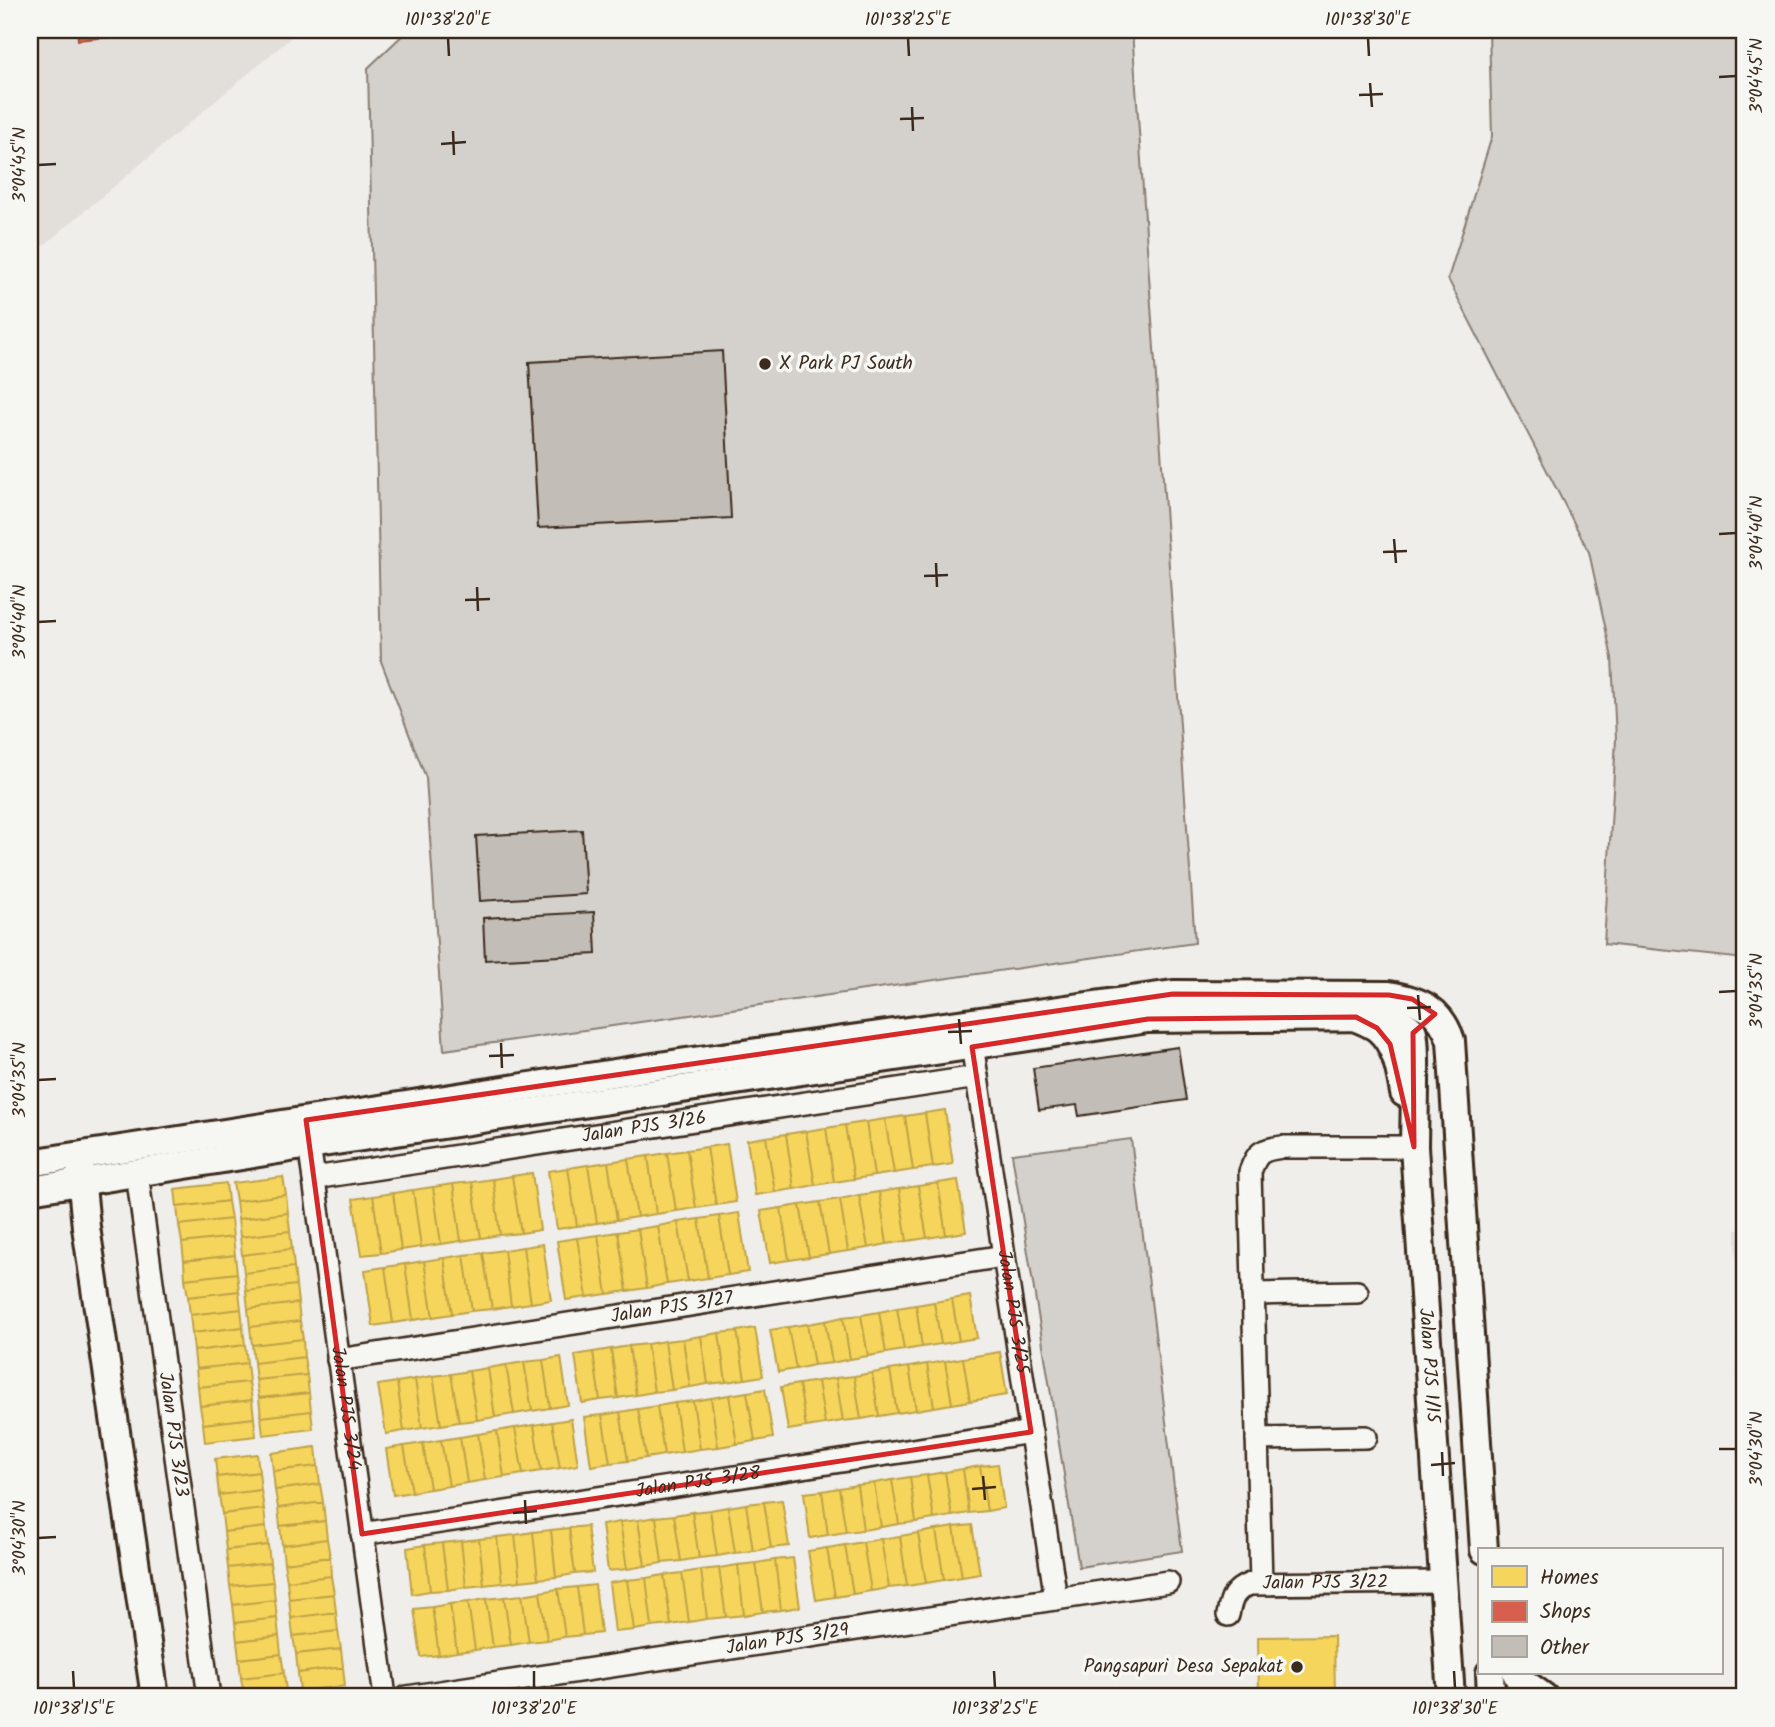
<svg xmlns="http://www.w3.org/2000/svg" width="1775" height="1727" viewBox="0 0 1775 1727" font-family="Kalam,sans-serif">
<rect width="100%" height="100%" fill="#efeeea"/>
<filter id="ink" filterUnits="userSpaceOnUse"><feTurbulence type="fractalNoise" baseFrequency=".0143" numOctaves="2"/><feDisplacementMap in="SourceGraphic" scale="14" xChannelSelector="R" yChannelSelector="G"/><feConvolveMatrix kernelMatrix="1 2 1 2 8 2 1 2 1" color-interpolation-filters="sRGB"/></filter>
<g filter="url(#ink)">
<!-- built -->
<path fill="#e2dfdb" d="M30,30H300L30,257Z
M1736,1230H1745V1685H1739Z"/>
<!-- green -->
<path fill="#d4d1cc" stroke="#887e75" stroke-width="2" d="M408,30H1132L1195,943L444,1050L426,778L381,661L368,68Z
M1489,30H1745V959L1604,944L1616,739L1612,658L1589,552L1448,279L1492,136Z
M1131,1139L1182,1551L1079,1567L1012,1154Z"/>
<!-- homes -->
<path fill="#f6d55c" stroke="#bea249" stroke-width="2" d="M945,1110L953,1164L933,1167L925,1113Z
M925,1113L933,1167L913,1170L905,1116Z
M905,1116L913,1170L894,1173L885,1119Z
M885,1119L894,1173L874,1176L866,1122Z
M866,1122L874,1176L854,1179L845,1125Z
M845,1125L854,1179L834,1182L826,1128Z
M826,1128L834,1182L815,1185L806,1131Z
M806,1131L815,1185L794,1189L786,1134Z
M786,1134L794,1189L775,1192L766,1137Z
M766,1137L775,1192L755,1195L747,1140Z
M727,1144L736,1202L716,1205L707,1147Z
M707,1147L716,1205L696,1208L687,1150Z
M687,1150L696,1208L676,1211L667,1153Z
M667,1153L676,1211L656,1214L648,1156Z
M648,1156L656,1214L637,1217L628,1159Z
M628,1159L637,1217L617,1220L608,1162Z
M608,1162L617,1220L597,1223L588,1165Z
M588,1165L597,1223L577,1226L568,1168Z
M568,1168L577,1226L557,1229L548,1171Z
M532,1173L540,1230L521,1233L512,1176Z
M512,1176L521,1233L500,1235L493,1179Z
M283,1177L286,1195L236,1201L233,1183Z
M493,1179L500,1235L481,1238L472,1182Z
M958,1180L966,1232L946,1235L938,1183Z
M472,1182L481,1238L461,1241L453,1184Z
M226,1183L228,1201L177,1207L175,1189Z
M938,1183L946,1235L927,1238L918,1186Z
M453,1184L461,1241L441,1244L433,1187Z
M918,1186L927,1238L907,1241L899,1189Z
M433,1187L441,1244L421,1247L413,1190Z
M899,1189L907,1241L887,1244L879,1192Z
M413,1190L421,1247L401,1250L393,1193Z
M879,1192L887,1244L868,1248L859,1195Z
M393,1193L401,1250L381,1253L373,1196Z
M286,1195L288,1213L238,1219L236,1201Z
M859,1195L868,1248L848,1251L840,1199Z
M373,1196L381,1253L362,1255L353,1199Z
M840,1199L848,1251L829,1254L820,1202Z
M228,1201L231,1219L179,1225L177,1207Z
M820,1202L829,1254L809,1257L800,1205Z
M800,1205L809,1257L789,1260L781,1208Z
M781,1208L789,1260L770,1263L761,1211Z
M288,1213L290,1231L240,1237L238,1219Z
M739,1213L748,1272L728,1275L719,1216Z
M719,1216L728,1275L708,1278L699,1219Z
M231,1219L233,1237L182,1243L179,1225Z
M699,1219L708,1278L688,1281L678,1222Z
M678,1222L688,1281L667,1284L658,1226Z
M658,1226L667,1284L647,1288L638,1229Z
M638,1229L647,1288L627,1291L618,1232Z
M290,1231L292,1249L242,1255L240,1237Z
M618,1232L627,1291L607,1294L598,1235Z
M598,1235L607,1294L587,1297L577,1238Z
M233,1237L235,1255L184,1261L182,1243Z
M577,1238L587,1297L566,1300L557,1241Z
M543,1244L551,1300L531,1303L523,1247Z
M523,1247L531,1303L511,1306L504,1250Z
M292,1249L294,1267L244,1273L242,1255Z
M504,1250L511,1306L492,1309L483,1253Z
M483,1253L492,1309L472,1311L464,1255Z
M235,1255L237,1273L185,1279L184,1261Z
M464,1255L472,1311L452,1314L444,1258Z
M444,1258L452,1314L433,1317L424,1261Z
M424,1261L433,1317L413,1320L405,1264Z
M405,1264L413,1320L393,1323L385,1267Z
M294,1267L296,1285L246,1291L244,1273Z
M385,1267L393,1323L373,1326L365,1270Z
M237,1273L239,1291L188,1297L185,1279Z
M296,1285L298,1303L248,1309L246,1291Z
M239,1291L241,1309L190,1315L188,1297Z
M970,1296L977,1338L959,1341L952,1299Z
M952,1299L959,1341L941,1344L934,1302Z
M934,1302L941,1344L922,1347L916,1305Z
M298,1303L300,1321L250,1327L248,1309Z
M916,1305L922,1347L904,1350L897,1308Z
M897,1308L904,1350L886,1353L879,1312Z
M241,1309L243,1327L192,1333L190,1315Z
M879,1312L886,1353L868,1356L861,1315Z
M861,1315L868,1356L850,1359L843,1317Z
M843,1317L850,1359L832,1363L825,1321Z
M300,1321L303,1339L252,1345L250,1327Z
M825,1321L832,1363L814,1365L807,1324Z
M807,1324L814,1365L796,1369L788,1327Z
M243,1327L245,1345L194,1351L192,1333Z
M788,1327L796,1369L778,1372L770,1330Z
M755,1328L763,1376L745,1379L737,1331Z
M737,1331L745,1379L726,1382L719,1333Z
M719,1333L726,1382L708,1384L701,1336Z
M701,1336L708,1384L690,1387L683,1339Z
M303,1339L304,1357L254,1363L252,1345Z
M683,1339L690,1387L672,1390L665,1341Z
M665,1341L672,1390L654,1392L647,1344Z
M647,1344L654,1392L636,1395L629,1346Z
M245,1345L247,1363L196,1369L194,1351Z
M629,1346L636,1395L618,1398L611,1349Z
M611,1349L618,1398L600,1400L593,1352Z
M593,1352L600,1400L582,1403L575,1355Z
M1000,1352L1007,1395L970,1401L963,1358Z
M304,1357L307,1375L256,1380L254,1363Z
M561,1357L568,1405L550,1408L543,1360Z
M963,1358L970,1401L952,1404L945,1361Z
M543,1360L550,1408L532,1411L524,1362Z
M945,1361L952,1404L934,1407L927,1364Z
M524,1362L532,1411L514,1414L506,1365Z
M247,1363L249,1382L198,1387L196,1369Z
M927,1364L934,1407L916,1410L909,1367Z
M506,1365L514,1414L495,1417L488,1368Z
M909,1367L916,1410L897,1413L890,1370Z
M488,1368L495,1417L477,1420L469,1371Z
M890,1370L897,1413L879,1416L872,1373Z
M469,1371L477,1420L459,1422L451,1374Z
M872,1373L879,1416L861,1419L854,1376Z
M451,1374L459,1422L441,1425L433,1376Z
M307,1375L309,1393L259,1398L256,1380Z
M433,1376L441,1425L422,1428L415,1379Z
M854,1376L861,1419L843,1421L836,1378Z
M836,1378L843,1421L825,1424L818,1381Z
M415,1379L422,1428L404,1431L397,1382Z
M818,1381L825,1424L806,1427L799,1384Z
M249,1382L252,1400L200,1406L198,1387Z
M397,1382L404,1431L386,1434L378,1385Z
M799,1384L806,1427L788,1430L781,1387Z
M765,1389L773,1438L755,1441L747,1392Z
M747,1392L755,1441L737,1444L729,1395Z
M309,1393L311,1411L261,1417L259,1398Z
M729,1395L737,1444L718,1447L711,1398Z
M711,1398L718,1447L700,1449L693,1401Z
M252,1400L254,1418L203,1424L200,1406Z
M693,1401L700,1449L682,1452L675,1403Z
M675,1403L682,1452L664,1455L657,1406Z
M657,1406L664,1455L646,1458L638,1409Z
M638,1409L646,1458L628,1461L620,1412Z
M311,1411L313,1429L263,1435L261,1417Z
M620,1412L628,1461L610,1463L602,1415Z
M602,1415L610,1463L591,1466L584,1417Z
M254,1418L256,1436L205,1442L203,1424Z
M571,1419L578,1465L560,1468L552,1422Z
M552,1422L560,1468L541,1471L534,1425Z
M534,1425L541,1471L523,1474L515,1428Z
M515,1428L523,1474L504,1477L497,1431Z
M497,1431L504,1477L485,1480L478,1434Z
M478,1434L485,1480L467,1483L460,1437Z
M460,1437L467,1483L449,1486L441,1440Z
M441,1440L449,1486L430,1489L423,1443Z
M423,1443L430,1489L412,1492L404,1446Z
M404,1446L412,1492L393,1495L386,1449Z
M316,1447L318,1466L273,1471L271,1453Z
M257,1454L259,1472L217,1477L215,1459Z
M998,1464L1004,1508L987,1511L980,1466Z
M318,1466L320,1484L275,1490L273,1471Z
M980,1466L987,1511L969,1513L963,1469Z
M963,1469L969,1513L952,1516L945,1472Z
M259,1472L261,1490L219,1495L217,1477Z
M945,1472L952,1516L934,1519L927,1475Z
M927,1475L934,1519L916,1522L910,1477Z
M910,1477L916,1522L899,1524L892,1480Z
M892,1480L899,1524L881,1527L874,1483Z
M874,1483L881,1527L863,1530L857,1485Z
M320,1484L323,1502L278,1508L275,1490Z
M857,1485L863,1530L846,1532L839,1488Z
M839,1488L846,1532L828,1535L822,1491Z
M261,1490L264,1509L222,1514L219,1495Z
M822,1491L828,1535L810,1538L804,1493Z
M782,1500L789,1546L771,1548L764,1502Z
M323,1502L325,1521L280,1526L278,1508Z
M764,1502L771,1548L753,1551L746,1504Z
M746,1504L753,1551L735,1553L728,1507Z
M728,1507L735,1553L717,1556L710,1510Z
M264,1509L266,1527L224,1532L222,1514Z
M710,1510L717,1556L699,1558L692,1512Z
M692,1512L699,1558L681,1561L674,1515Z
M674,1515L681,1561L662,1563L656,1517Z
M656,1517L662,1563L645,1566L638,1520Z
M638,1520L645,1566L627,1569L620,1522Z
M325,1521L327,1539L282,1545L280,1526Z
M620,1522L627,1569L608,1571L602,1525Z
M972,1525L980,1574L962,1577L954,1527Z
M587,1526L593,1572L575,1574L569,1528Z
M266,1527L268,1545L226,1550L224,1532Z
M954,1527L962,1577L944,1580L936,1530Z
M569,1528L575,1574L556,1577L551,1530Z
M551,1530L556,1577L538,1579L533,1532Z
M936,1530L944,1580L926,1583L918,1533Z
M533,1532L538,1579L520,1581L515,1535Z
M918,1533L926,1583L907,1586L900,1536Z
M515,1535L520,1581L502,1583L497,1537Z
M900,1536L907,1586L889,1588L881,1539Z
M497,1537L502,1583L484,1585L479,1539Z
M327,1539L330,1557L284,1563L282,1545Z
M479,1539L484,1585L466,1587L461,1541Z
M881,1539L889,1588L871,1591L863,1542Z
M461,1541L466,1587L448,1590L442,1543Z
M863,1542L871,1591L853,1594L845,1545Z
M442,1543L448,1590L430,1591L425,1545Z
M268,1545L270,1563L228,1568L226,1550Z
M425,1545L430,1591L412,1594L407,1548Z
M845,1545L853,1594L835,1597L827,1548Z
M827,1548L835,1597L816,1600L808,1551Z
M330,1557L331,1576L287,1581L284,1563Z
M793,1558L800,1607L781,1610L775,1560Z
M775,1560L781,1610L763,1612L756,1563Z
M270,1563L273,1582L230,1586L228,1568Z
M756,1563L763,1612L744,1615L738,1565Z
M738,1565L744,1615L726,1617L719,1568Z
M719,1568L726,1617L707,1619L701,1570Z
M701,1570L707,1619L689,1622L682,1573Z
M682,1573L689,1622L671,1625L664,1575Z
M664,1575L671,1625L652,1627L646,1578Z
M331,1576L334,1594L289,1599L287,1581Z
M646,1578L652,1627L634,1630L627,1580Z
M627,1580L634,1630L615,1632L609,1583Z
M273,1582L275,1600L233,1605L230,1586Z
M595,1585L601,1633L583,1635L577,1587Z
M577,1587L583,1635L565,1637L558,1589Z
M558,1589L565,1637L547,1640L540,1592Z
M540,1592L547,1640L529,1642L522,1595Z
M334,1594L336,1612L291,1618L289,1599Z
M522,1595L529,1642L511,1645L504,1597Z
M504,1597L511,1645L493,1647L486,1599Z
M486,1599L493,1647L475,1650L468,1602Z
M275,1600L277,1618L235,1623L233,1605Z
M468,1602L475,1650L457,1652L450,1604Z
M450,1604L457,1652L439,1655L432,1607Z
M432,1607L439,1655L421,1657L414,1609Z
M336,1612L338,1631L293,1636L291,1618Z
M277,1618L279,1636L237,1641L235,1623Z
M338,1631L341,1649L296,1654L293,1636Z
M279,1636L281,1654L239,1659L237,1641Z
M1334,1636L1335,1697H1259L1258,1637Z
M341,1649L343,1667L298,1673L296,1654Z
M281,1654L284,1673L241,1678L239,1659Z
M343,1667L345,1686L300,1691L298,1673Z
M284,1673L286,1691L244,1696L241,1678Z"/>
<!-- shops -->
<path fill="#d6604d" stroke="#a8503f" stroke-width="2" d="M77,30H185L78,40Z"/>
<!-- building -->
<path fill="#c2bdb7" stroke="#3b2a1e" stroke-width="2" d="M722,351L731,518L538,528L529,362Z
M582,830L586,894L480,901L476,836Z
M594,912L596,954L485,960L483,918Z
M1178,1047L1186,1100L1079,1116L1077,1105L1039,1110L1033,1068Z"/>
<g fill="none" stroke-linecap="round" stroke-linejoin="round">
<!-- minor casing -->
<g stroke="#3b2a1e" stroke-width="26">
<g id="minor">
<path id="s1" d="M970,1031L1056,1599"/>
<path id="s2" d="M307,1129L385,1697"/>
<path id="s3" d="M137,1173L209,1697"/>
<path id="s4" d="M314,1178L977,1077"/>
<path d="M1253,1294L1357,1292"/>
<path id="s5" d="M338,1360L1004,1256"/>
<path d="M1257,1439L1366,1437"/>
<path id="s6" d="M362,1534L1031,1432"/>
<path d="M1261,1583L1250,1172C1257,1152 1261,1150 1282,1147H1414"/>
<path id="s7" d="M1228,1615C1231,1598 1234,1590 1250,1584L1441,1582"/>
<path id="s8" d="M407,1697L1168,1582"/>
</g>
</g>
<!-- major casing -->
<g stroke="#3b2a1e" stroke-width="32">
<g id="major">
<path d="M1357,1018C1363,1021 1372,1024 1378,1029C1396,1044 1400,1071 1404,1093"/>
<path d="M30,1163L679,1063L1173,994L1389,995C1420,1000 1441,1009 1451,1041L1484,1550"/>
<path d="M80,1165L86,1227L155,1697"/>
<path id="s9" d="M30,1190L309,1145L1148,1019L1378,1017C1389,1020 1406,1022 1413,1032C1417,1039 1414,1131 1414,1147L1451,1697"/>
<path d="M1490,1673L1491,1697"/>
<path d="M1516,1673L1519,1679L1544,1697"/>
</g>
</g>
<!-- minor -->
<use href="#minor" stroke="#f6f6f2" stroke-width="21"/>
<!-- major -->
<use href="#major" stroke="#f6f6f2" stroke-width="26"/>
</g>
</g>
<!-- marked area -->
<path fill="none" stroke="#d62828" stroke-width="5" stroke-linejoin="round" d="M1173,994L1389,995L1412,999L1435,1014L1413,1033L1414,1147L1390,1044L1377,1028L1356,1017L1148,1019L972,1047L1031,1432L362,1534L306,1120Z"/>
<!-- ticks -->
<path fill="none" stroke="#3b2a1e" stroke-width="2.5" d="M448,38L449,56M908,38L909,56M1368,38L1369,56M1719,77L1736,76M1370,83L1372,107M1359,95L1383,94M912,107L913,131M900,119L924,118M453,131L454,155M441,144L466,142M38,165L56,164M1719,534L1736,533M1394,539L1396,563M1383,552L1407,551M936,563L937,587M924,576L948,575M477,587L478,611M465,600L490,599M38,622L56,621M1719,992L1736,991M1418,995L1420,1020M1407,1008L1431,1007M959,1019L961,1044M948,1032L972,1031M501,1043L502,1068M489,1056L514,1055M38,1080L56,1079M1719,1449H1736M1442,1452L1443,1476M1431,1465L1455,1463M983,1476L985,1500M972,1489L996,1487M525,1500L526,1524M513,1513L537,1511M38,1538L56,1537M73,1671L74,1688M534,1671V1688M994,1671L995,1688M1454,1671L1455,1688"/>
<!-- markers -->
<g fill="#3b2a1e" stroke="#f6f6f2" stroke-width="2.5">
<circle cx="765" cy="364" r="7"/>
<circle cx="1297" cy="1667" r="7"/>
</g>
<g text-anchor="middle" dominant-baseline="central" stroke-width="7" stroke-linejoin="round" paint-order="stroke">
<!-- poi labels -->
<g font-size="19" fill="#3b2a1e" stroke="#f6f6f2" text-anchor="start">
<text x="779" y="364">X Park PJ South</text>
<text x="1283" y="1667" text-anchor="end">Pangsapuri Desa Sepakat</text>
</g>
<!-- street labels -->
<g font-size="19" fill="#3b2a1e" stroke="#f6f6f2">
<text stroke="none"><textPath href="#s4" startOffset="334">Jalan PJS 3/26</textPath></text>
<text stroke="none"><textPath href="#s5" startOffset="338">Jalan PJS 3/27</textPath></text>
<text stroke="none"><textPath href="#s1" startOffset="284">Jalan PJS 3/25</textPath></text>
<text stroke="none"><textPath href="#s9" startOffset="1734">Jalan PJS 1/15</textPath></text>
<text stroke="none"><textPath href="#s2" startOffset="282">Jalan PJS 3/24</textPath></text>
<text stroke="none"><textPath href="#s3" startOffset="264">Jalan PJS 3/23</textPath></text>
<text stroke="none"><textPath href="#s6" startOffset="340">Jalan PJS 3/28</textPath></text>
<text stroke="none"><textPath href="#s7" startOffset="116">Jalan PJS 3/22</textPath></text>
<text stroke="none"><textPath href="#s8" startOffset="385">Jalan PJS 3/29</textPath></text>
</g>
</g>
<!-- margin -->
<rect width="1775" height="1727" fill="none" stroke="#f6f6f2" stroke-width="77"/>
<!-- legend -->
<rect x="1478" y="1548" width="245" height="126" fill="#f6f6f2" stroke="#aba49d" stroke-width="2"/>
<rect x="1492" y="1566" width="35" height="21" fill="#f6d55c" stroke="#aba49d" stroke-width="2"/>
<text x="1540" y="1584" font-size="21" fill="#3b2a1e">Homes</text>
<rect x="1492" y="1601" width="35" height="21" fill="#d6604d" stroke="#aba49d" stroke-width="2"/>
<text x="1540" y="1618" font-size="21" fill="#3b2a1e">Shops</text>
<rect x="1492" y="1636" width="35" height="21" fill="#c2bdb7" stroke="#aba49d" stroke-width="2"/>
<text x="1540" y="1654" font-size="21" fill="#3b2a1e">Other</text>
<rect x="38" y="38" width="1698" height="1650" fill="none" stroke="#3b2a1e" stroke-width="2.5"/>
<g font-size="18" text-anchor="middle" fill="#3b2a1e">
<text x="448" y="25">101°38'20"E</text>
<text x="908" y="25">101°38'25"E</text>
<text x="1368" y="25">101°38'30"E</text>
<text transform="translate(1756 76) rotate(-90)" y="6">3°04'45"N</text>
<text transform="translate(19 165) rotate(-90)" y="6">3°04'45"N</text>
<text transform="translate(1756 533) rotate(-90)" y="6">3°04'40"N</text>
<text transform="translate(19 622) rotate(-90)" y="6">3°04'40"N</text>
<text transform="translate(1756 991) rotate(-90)" y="6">3°04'35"N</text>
<text transform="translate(19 1080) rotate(-90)" y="6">3°04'35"N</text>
<text transform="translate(1756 1449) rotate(-90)" y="6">3°04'30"N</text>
<text transform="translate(19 1538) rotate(-90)" y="6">3°04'30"N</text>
<text x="74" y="1714">101°38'15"E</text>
<text x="534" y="1714">101°38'20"E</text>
<text x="995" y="1714">101°38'25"E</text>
<text x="1455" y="1714">101°38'30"E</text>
</g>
</svg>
